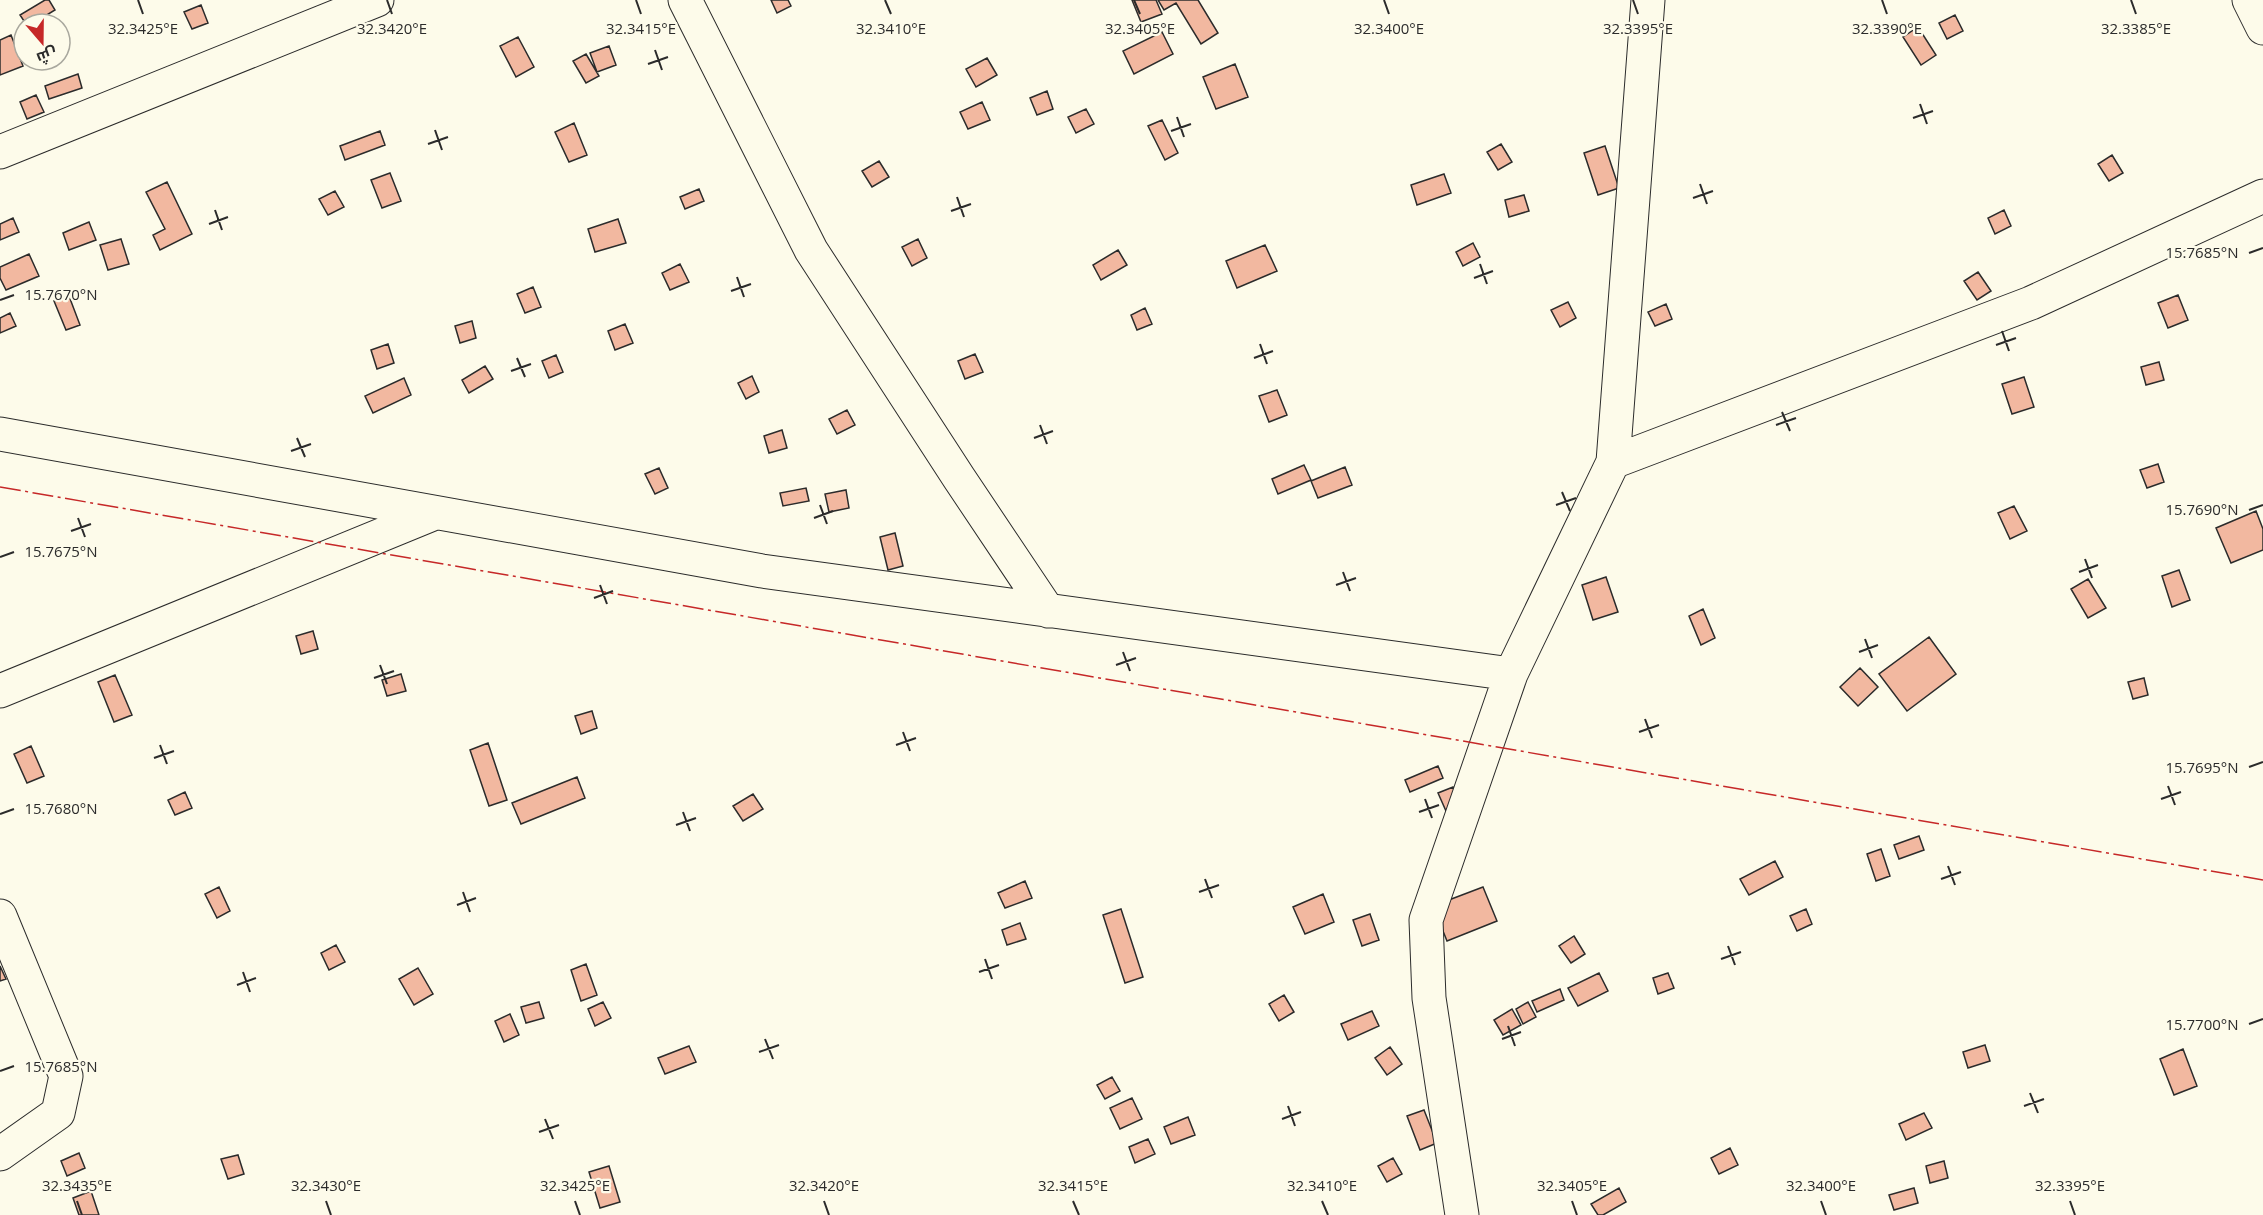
<svg xmlns="http://www.w3.org/2000/svg" width="2263" height="1215" viewBox="0 0 2263 1215" font-family="'Open Sans',Cairo,sans-serif">
<rect width="100%" height="100%" fill="#fdfbea"/>
<!-- building -->
<path fill="#f2b8a0" stroke="#2b2b2b" stroke-width="1.5" d="M45,0H49L55,10L32,24H26L20,15Z
M771,0H788L791,6L777,13Z
M1132,0H1156L1162,14L1141,22Z
M1158,0H1198L1218,33L1201,44L1176,3L1164,10Z
M201,5L208,23L192,29L184,12Z
M1955,15L1963,31L1947,39L1939,23Z
M1918,27L1936,55L1921,65L1903,37Z
M1162,32L1173,54L1134,74L1123,51Z
M11,35L23,66L0,75V40Z
M518,37L534,67L516,77L500,46Z
M609,46L616,65L597,72L590,53Z
M586,54L599,76L586,83L573,61Z
M987,58L997,75L976,87L966,69Z
M1235,64L1248,97L1216,109L1203,77Z
M78,74L82,88L49,99L45,86Z
M1047,91L1053,109L1037,115L1030,98Z
M36,95L44,112L27,119L20,102Z
M982,102L990,120L968,129L960,112Z
M1086,109L1094,124L1076,133L1068,117Z
M1162,120L1178,153L1165,160L1148,126Z
M574,123L587,155L569,162L555,132Z
M380,131L385,145L345,160L340,146Z
M1501,144L1512,162L1498,170L1487,152Z
M1605,146L1619,188L1598,195L1584,153Z
M2112,155L2123,173L2109,181L2098,164Z
M879,161L889,177L872,187L862,171Z
M390,173L401,201L382,208L371,180Z
M1444,174L1451,193L1417,205L1411,185Z
M167,182L192,234L160,250L153,235L165,229L146,192Z
M699,189L704,201L685,209L680,197Z
M335,191L344,207L328,215L319,199Z
M1524,195L1529,211L1509,217L1505,200Z
M2004,210L2011,226L1995,234L1988,218Z
M13,218L19,232L0,240V224Z
M618,219L626,243L595,252L588,229Z
M89,222L96,240L69,250L63,233Z
M121,239L129,264L108,270L100,245Z
M918,239L927,258L912,266L902,247Z
M1473,243L1480,257L1463,266L1456,252Z
M1265,245L1277,271L1237,288L1226,261Z
M1118,250L1127,265L1101,280L1093,265Z
M29,254L39,276L6,290L0,278V267Z
M680,264L689,282L670,290L662,273Z
M1978,272L1991,291L1977,300L1964,281Z
M533,287L541,307L525,313L517,294Z
M2178,295L2188,320L2168,328L2158,303Z
M69,296L80,325L66,330L54,301Z
M1568,302L1576,318L1560,327L1551,310Z
M1666,304L1672,319L1655,326L1648,312Z
M1145,308L1152,324L1137,330L1131,315Z
M10,313L16,326L0,333V318Z
M472,321L476,338L460,343L455,326Z
M625,324L633,343L615,350L608,331Z
M388,344L394,363L377,369L371,350Z
M975,354L983,372L965,379L958,361Z
M556,355L563,372L549,378L542,361Z
M2159,362L2164,380L2146,385L2141,367Z
M485,366L493,379L469,393L462,380Z
M752,376L759,392L746,399L738,383Z
M2024,377L2034,407L2012,414L2002,384Z
M404,378L411,395L373,413L365,396Z
M1277,390L1287,415L1269,422L1259,396Z
M847,410L855,425L837,434L829,419Z
M782,430L787,448L769,453L764,436Z
M2158,464L2164,482L2147,488L2140,470Z
M1304,465L1311,480L1278,494L1272,479Z
M1345,467L1352,485L1318,498L1311,481Z
M659,468L668,488L655,494L645,474Z
M806,488L809,501L783,506L780,493Z
M846,490L849,508L829,512L825,494Z
M2014,506L2027,531L2010,539L1998,513Z
M2256,511L2263,529V550L2231,563L2216,528Z
M895,533L903,566L888,570L880,537Z
M2179,570L2190,600L2172,607L2162,576Z
M1606,577L1618,612L1593,620L1582,585Z
M2088,579L2106,608L2088,618L2071,589Z
M1703,609L1715,638L1701,645L1689,616Z
M313,631L318,649L301,654L296,636Z
M1929,637L1956,674L1907,711L1879,674Z
M1860,668L1878,687L1858,706L1840,687Z
M401,674L406,691L387,696L382,680Z
M115,675L132,715L114,722L98,682Z
M2144,678L2148,695L2133,699L2128,682Z
M592,711L597,728L581,734L575,716Z
M488,743L507,800L489,806L470,750Z
M31,746L44,776L27,783L14,754Z
M1438,766L1443,778L1410,792L1405,780Z
M577,777L585,798L521,824L512,803Z
M1453,787L1460,805L1446,811L1438,793Z
M185,792L192,808L175,815L168,800Z
M753,794L763,809L743,821L733,806Z
M1919,836L1924,850L1899,859L1894,845Z
M1881,849L1890,876L1876,881L1867,854Z
M1775,861L1783,877L1749,895L1740,879Z
M1025,881L1032,898L1005,908L998,893Z
M219,887L230,911L217,918L205,894Z
M1483,887L1497,921L1447,941L1433,906Z
M1323,894L1334,922L1305,934L1293,907Z
M1121,909L1143,977L1125,983L1103,915Z
M1806,909L1812,924L1797,931L1790,916Z
M1370,914L1379,940L1362,946L1353,920Z
M1020,923L1026,939L1007,945L1002,930Z
M1574,936L1585,954L1571,963L1559,946Z
M336,945L345,962L329,970L321,953Z
M586,964L597,995L581,1001L571,970Z
M0,966L6,979L0,981Z
M418,968L433,994L414,1005L399,979Z
M1599,973L1608,991L1578,1006L1568,988Z
M1668,973L1674,988L1658,994L1653,978Z
M1560,989L1564,1000L1537,1012L1532,1001Z
M1284,995L1294,1012L1279,1021L1269,1004Z
M539,1002L544,1018L526,1023L521,1007Z
M603,1002L611,1018L595,1026L588,1009Z
M1528,1002L1536,1017L1523,1024L1516,1009Z
M1512,1009L1521,1025L1503,1035L1494,1020Z
M1372,1011L1379,1026L1348,1040L1341,1024Z
M510,1014L519,1035L504,1042L495,1021Z
M1985,1045L1990,1061L1968,1068L1963,1052Z
M689,1046L696,1062L665,1074L658,1058Z
M1390,1047L1402,1064L1387,1075L1375,1058Z
M2183,1049L2197,1086L2174,1095L2160,1059Z
M1112,1077L1120,1091L1105,1099L1097,1085Z
M1132,1098L1142,1119L1120,1129L1110,1108Z
M1424,1110L1437,1143L1420,1150L1407,1116Z
M1924,1113L1932,1128L1906,1140L1899,1124Z
M1188,1117L1195,1135L1171,1144L1164,1127Z
M1148,1139L1155,1154L1135,1163L1129,1147Z
M1730,1148L1738,1165L1719,1174L1711,1158Z
M79,1153L85,1168L67,1176L61,1161Z
M238,1155L244,1174L228,1179L221,1159Z
M1393,1158L1402,1174L1387,1182L1378,1166Z
M1944,1161L1948,1178L1930,1183L1926,1166Z
M609,1166L620,1202L600,1208L589,1172Z
M1619,1188L1626,1202L1603,1215H1598L1591,1204Z
M1914,1188L1918,1203L1894,1210L1889,1195Z
M91,1191L99,1215H79L73,1198Z"/>
<g fill="none" stroke-linecap="round" stroke-linejoin="round">
<!-- minor casing -->
<g stroke="#2b2b2b" stroke-width="35">
<path id="minor" d="M685,0L811,250L959,478L1048,611
M2249,0L2263,28
M0,152L377,0
M0,434L762,571L1511,674
M1613,462L2031,303L2263,196
M0,691L435,513
M0,916L66,1076L58,1113L0,1154
M1462,1215L1429,998L1426,920L1511,674L1613,462L1648,0"/>
</g>
<!-- minor -->
<use href="#minor" stroke="#fdfbea" stroke-width="33"/>
<!-- power -->
<path stroke="#c62828" stroke-width="1.5" stroke-dasharray="21 4.5 3 4.5" stroke-linecap="butt" d="M0,487L2263,880"/>
</g>
<!-- ticks -->
<path fill="none" stroke="#2b2b2b" stroke-width="2" d="M138,0L143,14M387,0L392,14M636,0L641,14M885,0L891,14M1134,0L1140,14M1384,0L1389,14M1633,0L1638,14M1882,0L1887,14M2131,0L2136,14M655,50L662,70M648,64L668,57M1920,104L1927,124M1177,117L1184,137M1913,118L1933,111M435,130L442,150M1171,131L1191,124M428,144L448,137M1700,184L1707,204M957,197L964,217M1693,198L1713,191M215,210L222,230M951,211L971,204M209,224L228,217M2249,253L2263,248M1480,264L1487,284M737,277L744,297M1474,278L1493,271M731,291L751,284M0,300L14,295M2002,331L2009,351M1260,344L1267,364M1996,345L2016,338M517,358L525,377M1254,358L1273,351M511,371L531,364M1782,412L1790,431M1040,425L1047,444M1776,425L1796,418M297,438L305,457M1034,438L1053,431M291,451L311,444M1562,492L1570,511M820,505L827,524M1556,505L1576,498M2249,510L2263,505M78,518L85,537M814,518L833,511M71,531L91,524M0,557L14,552M2085,559L2092,578M1343,572L1350,591M2079,572L2098,565M600,585L607,604M1336,585L1356,578M594,598L613,591M1865,639L1872,658M1123,652L1130,671M1859,652L1878,645M380,665L387,684M1116,665L1136,658M374,678L394,671M1645,719L1652,738M903,732L910,751M1639,732L1659,725M160,745L167,764M896,745L916,738M154,758L174,751M2249,767L2263,762M2168,786L2175,805M1425,799L1432,818M2161,799L2181,792M683,812L690,831M1419,812L1439,805M0,814L14,809M676,825L696,818M1948,866L1955,885M1205,879L1212,898M1941,879L1961,872M463,892L470,912M1199,892L1219,885M457,905L476,898M1728,946L1735,965M985,959L992,979M1721,959L1741,952M243,972L250,992M979,972L999,965M237,985L256,978M2249,1024L2263,1019M1508,1026L1515,1046M765,1039L773,1059M1502,1039L1521,1032M759,1052L779,1045M0,1071L14,1066M2030,1093L2038,1113M1288,1106L1295,1126M2024,1106L2044,1099M545,1119L553,1139M1282,1119L1301,1112M539,1132L559,1125M77,1201L82,1215M326,1201L331,1215M575,1201L580,1215M824,1201L829,1215M1073,1201L1079,1215M1322,1201L1328,1215M1572,1201L1577,1215M1821,1201L1826,1215M2070,1201L2075,1215"/>
<g font-size="15" text-anchor="middle" fill="#2b2b2b" stroke="#fdfbea" stroke-width="4.5" stroke-linejoin="round" paint-order="stroke">
<text x="1887" y="34">32.3390°E</text>
<text x="2136" y="34">32.3385°E</text>
<text x="143" y="34">32.3425°E</text>
<text x="392" y="34">32.3420°E</text>
<text x="641" y="34">32.3415°E</text>
<text x="891" y="34">32.3410°E</text>
<text x="1140" y="34">32.3405°E</text>
<text x="1389" y="34">32.3400°E</text>
<text x="1638" y="34">32.3395°E</text>
<text x="2202" y="258">15.7685°N</text>
<text x="61" y="300">15.7670°N</text>
<text x="2202" y="515">15.7690°N</text>
<text x="61" y="557">15.7675°N</text>
<text x="2202" y="773">15.7695°N</text>
<text x="61" y="814">15.7680°N</text>
<text x="2202" y="1030">15.7700°N</text>
<text x="61" y="1072">15.7685°N</text>
<text x="77" y="1191">32.3435°E</text>
<text x="326" y="1191">32.3430°E</text>
<text x="575" y="1191">32.3425°E</text>
<text x="824" y="1191">32.3420°E</text>
<text x="1073" y="1191">32.3415°E</text>
<text x="1322" y="1191">32.3410°E</text>
<text x="1572" y="1191">32.3405°E</text>
<text x="1821" y="1191">32.3400°E</text>
<text x="2070" y="1191">32.3395°E</text>
</g>
<!-- north arrow -->
<g transform="translate(42 42) rotate(160)"><circle r="28" fill="#fdfbea" stroke="#a9a89e" stroke-width="1.5"/>
<path d="M0-4.5L10 22L0 15L-10 22Z" fill="#c62828"/>
<text y="-9" font-size="16" font-weight="bold" text-anchor="middle" fill="#2b2b2b">ش</text>
</g>
</svg>
